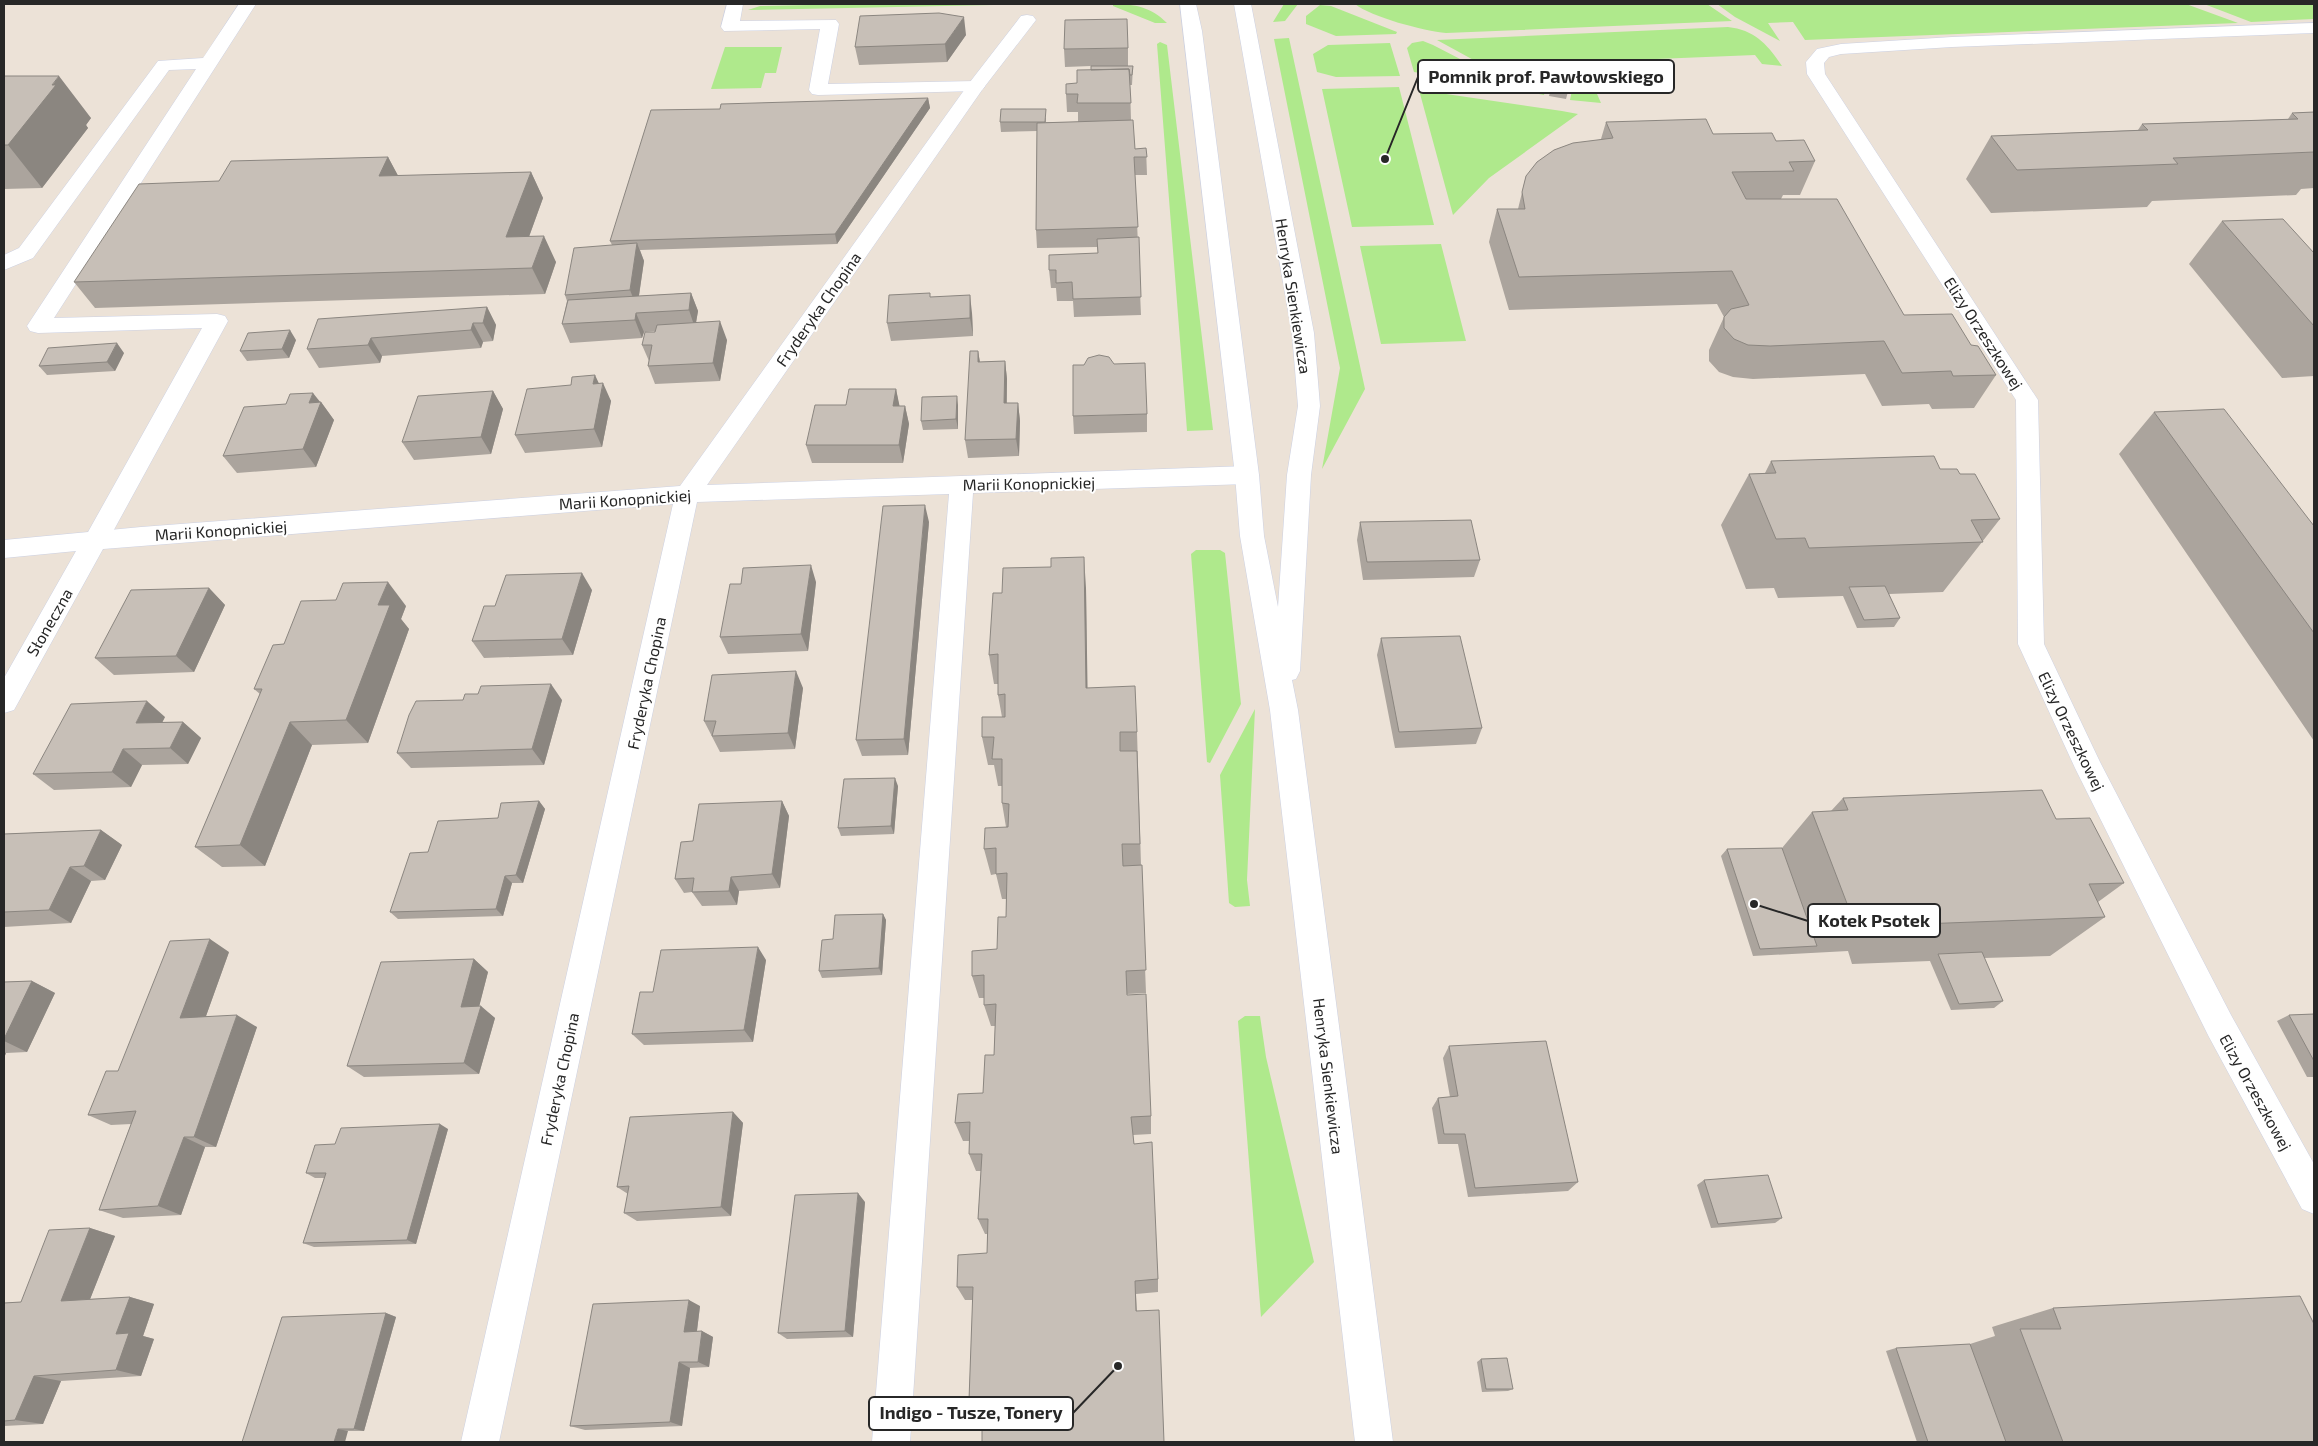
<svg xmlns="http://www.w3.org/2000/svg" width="2318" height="1446" viewBox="0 0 2318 1446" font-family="'Exo 2',sans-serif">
<rect width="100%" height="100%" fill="#ece2d7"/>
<!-- green -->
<path fill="#afe98c" d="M860,4H1043L748,10L760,6Z
M1113,4C1135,4 1151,7 1167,23H1155L1113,6Z
M1284,4H1298L1285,21L1273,22Z
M1355,4H1707L1732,21L1446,33C1424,31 1371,17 1355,4Z
M1717,4H2186L2238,23L1805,40L1793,22L1768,23L1780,41L1735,17Z
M2204,4H2314V19L2251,22Z
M1320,5L1331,6L1397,32L1396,34L1336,36L1306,24V16Z
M1728,27C1755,30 1768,45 1782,66L1762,64L1755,55L1583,62L1601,103L1570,100L1572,90L1546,86L1544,95L1534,93L1437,40Z
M1289,38L1365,389L1322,469L1340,368L1274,39Z
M1423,41L1433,45L1524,92L1414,72L1407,48L1412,43Z
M1160,42L1167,45L1213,430L1187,431L1157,44Z
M1390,43L1400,76L1336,77L1317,72L1313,54L1328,45Z
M725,47H782L776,73H765L761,88L711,89Z
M1399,87L1434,225L1352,227L1322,89Z
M1419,90L1562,111L1578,114L1489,178L1453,215Z
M1441,244L1466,341L1381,344L1360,246Z
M1196,550H1220L1225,553L1241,704L1210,763L1207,762L1191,554Z
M1255,709L1247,880L1250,906L1235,907L1229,903L1220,775Z
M1245,1016H1260L1266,1057L1314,1262L1261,1317L1238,1021Z"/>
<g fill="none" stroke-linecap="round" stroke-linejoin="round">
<!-- service casing -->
<g stroke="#ccd1e3" stroke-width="1">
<path id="service" d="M239,4H256L54,318L217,314L225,316L228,321L104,548L95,550L86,548L83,541L202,328L38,333L30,331L27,326L196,69L169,70L33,258L4,270V255L19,248L158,61L203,58Z
M727,4H743L740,21L836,20L839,24L828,84L976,81L982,82L985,86L982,90L976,91L818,95L812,94L809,90L820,29L724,31L721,27Z"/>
</g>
<!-- minor casing -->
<g stroke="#ccd1e3" stroke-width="1">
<path id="minor" d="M1027,15L1033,16L1036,20L982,90L707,485L1247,466L1255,469L1259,475L1255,481L1247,484L973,493L910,1442H872L949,494L697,502L499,1442H461L673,504L103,549L14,710L4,713V678L76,551L4,558V540L141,527L680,486L970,82L1021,16Z
M2314,23V33L1952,47L1841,54L1829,57L1824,63L1825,74L2038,400L2044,644L2100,762L2231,1015L2314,1164V1214L2302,1209L2209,1037L2075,768L2018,644L2016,400L1807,74L1806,62L1817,49L1841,44L1952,37Z"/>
</g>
<!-- tertiary casing -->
<g stroke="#ccd1e3" stroke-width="1">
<path id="tertiary" d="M1180,4H1196L1202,31L1259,475L1264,536L1278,607L1287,475L1298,406L1292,333L1234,4H1251L1314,333L1320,406L1311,475L1300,671L1296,679L1292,680L1298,710L1393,1442H1355L1270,710L1240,536L1235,475Z"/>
</g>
<!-- service -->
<use href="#service" fill="#fff" fill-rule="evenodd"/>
<!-- minor -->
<use href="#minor" fill="#fff" fill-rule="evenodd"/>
<!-- tertiary -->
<use href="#tertiary" fill="#fff" fill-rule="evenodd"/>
</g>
<!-- wall -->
<path fill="#aba49d" d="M966,35L947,62L859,65L855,47Z
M1128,48V66H1108H1133L1132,85H1130L1131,120L1135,149L1146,148L1147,175H1135L1141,315L1074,317L1073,301H1057L1056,288H1051L1049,270L1098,253L1097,247L1037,248L1036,230L1037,131L1001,132L1000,122L1046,118V122H1078V112H1067L1066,94L1091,70V66L1065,67L1064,49Z
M4,76L91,118L86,125L88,128L42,188L4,189Z
M1553,81L1570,84L1566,99L1549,96Z
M928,98L930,108L837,244L640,250L644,261L639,296L691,293L698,311L696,323L727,340L720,381L655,384L648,366L649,361L642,345L655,331L644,332L642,338L570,343L562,324L567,301L565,295L612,245L610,241L720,109Z
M2314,112V188L2301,189L2296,195L2152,201L2147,207L1991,213L1966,179L1991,136L2138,130L2142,124L2288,119L2292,113Z
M1606,122L1776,141L1815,161L1800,195H1783L1781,199L1904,315L1971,345L1996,375L1974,408L1932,409L1929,404L1882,406L1865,374L1753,379L1733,377L1719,372L1709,361V350L1724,317L1717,304L1509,310L1489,242L1497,209H1518L1526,176L1601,139Z
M388,157L398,176L531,172L543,198L529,237L556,262L545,294L95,308L74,282L219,181Z
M2222,221L2314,253V376L2282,378L2189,264Z
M487,307L496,325L493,341L483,342L481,348L382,356L380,363L319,368L307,349Z
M972,313L973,336L891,341L887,323Z
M296,340L289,358L247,361L240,351Z
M978,351L980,362L1005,361L1007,379V403H1018L1020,421L1019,456L968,458L965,440Z
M124,353L115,371L47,375L39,366Z
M599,384L611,401L602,447L525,453L515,435Z
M896,389L899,406H905L909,424L903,463H812L806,445L846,405Z
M493,391L503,409L491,454L414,460L402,442Z
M320,402H321L334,420L316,467L237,473L223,456Z
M958,405V429L923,430L921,421Z
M2154,412L2314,526V741L2119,454Z
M1147,414V432L1074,434L1073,416Z
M1771,461L1940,469L1960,474L2000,519L1943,592L1889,594L1900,618L1894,627L1857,628L1843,596L1778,598L1774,588L1746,589L1721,525L1749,474L1765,473Z
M929,522L908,755L862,756L856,740Z
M1360,522L1480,560L1474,577L1363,580L1357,540Z
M816,582L808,651L728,654L720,637L741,584Z
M209,588L225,605L194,672L114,675L95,658Z
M1086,588L1087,688L1137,732L1141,865L1146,993L1127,994L1151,1116V1134L1133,1135L1134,1144L1158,1279V1292L1136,1294L1137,1311L982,1408H978L969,1400L973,1300H965L957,1287L987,1253V1234H985L978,1219L981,1171H976L969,1154V1141H963L955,1123L983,1093L994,1055L995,1026H991L984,1005V998H979L972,976L997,949L1006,917V899H1002L996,874L991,875L984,849L1006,827L1002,803V786H998L994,765H988L982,737L1002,717L998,695V684H994L989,655L1002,593Z
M592,590L573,655L484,658L472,641L495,606Z
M406,606L401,619L409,629L368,743L312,745L265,866L222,867L195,847L260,694L254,689L284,644Z
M1381,638L1482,728L1476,744L1395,748L1377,655Z
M803,688L795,749L720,752L704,721Z
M562,700L544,765L411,768L397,753Z
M165,717L162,722H183L201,738L188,764L142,765L131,787L54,790L33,774Z
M898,786L894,834L841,836L838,828Z
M1843,798L2056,819L2124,883L2098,902L2105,917L2050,956L1984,958L2003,1001L1994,1008L1951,1010L1930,961L1852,964L1848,951L1753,956L1721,856L1727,849L1782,848L1812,812L1831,811Z
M539,801L545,809L523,883H512L503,916L398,919L390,912L428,852L498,818Z
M782,801L789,816L780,888L739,891L737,905L702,906L692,892L684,893L675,879L693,841Z
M101,830L122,845L105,880L91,881L71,923L4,927V834Z
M883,914L886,920L882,975L822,978L819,971L833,939Z
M229,952L206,1016L257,1027L216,1147H205L181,1215L123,1218L99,1210L131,1124L111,1125L88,1115L118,1071Z
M474,959L488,972L479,1006L495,1018L479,1074L364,1077L347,1066Z
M766,960L753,1042L644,1045L632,1034L653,992Z
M32,981L55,993L27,1052L6,1053L4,1058V982Z
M2314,1014V1077H2307L2277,1021L2289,1015Z
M1449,1046L1578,1182L1568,1191L1468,1197L1458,1144H1438L1432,1108L1438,1098L1450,1097L1443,1058Z
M733,1112L743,1123L731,1216L637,1221L624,1213L628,1194L617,1187Z
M448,1129L416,1244L314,1247L303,1243L324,1178H315L306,1173L335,1144Z
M1704,1180L1782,1218L1775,1223L1711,1228L1697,1185Z
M865,1202L853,1337L787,1339L778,1333Z
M90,1228L115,1236L90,1299L130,1297L154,1304L143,1336L154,1339L141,1376L61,1381L43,1424L4,1426V1303L21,1302Z
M700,1306L697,1331H702L713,1337L709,1367L690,1368L682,1426L585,1430L570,1426Z
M2053,1308L2314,1442H1917L1886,1351L1896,1348L1970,1344L1995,1336L1992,1327Z
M386,1313L396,1317L364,1431H348L242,1442Z
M1481,1359L1513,1389L1508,1391L1482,1392L1477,1362Z"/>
<!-- shaded-wall -->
<path fill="#8b8680" d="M964,17L966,35L947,62L945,44Z
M59,76L91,118L86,125L88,128L42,188L8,145Z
M928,98L930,108L837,244L835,234Z
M388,157L402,183L379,176Z
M531,172L543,198L519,264L506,237Z
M544,236L556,262L545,294L532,268Z
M637,243L644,261L637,308L630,290Z
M691,293L698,311L695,328L689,310Z
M970,295L972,313L973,336L970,318Z
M487,307L496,325L493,341L483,323Z
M636,313L644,332L642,338L635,320Z
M720,321L727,340L720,381L713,363Z
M473,323L483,342L481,348L471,330Z
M290,330L296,340L289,358L282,349Z
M371,338L382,356L380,363L368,345Z
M117,343L124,353L115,371L107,362Z
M978,351L981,369L978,362Z
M1005,361L1007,379L1006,421L1004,403Z
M595,375L602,390L603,383L611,401L602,447L594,429L593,384Z
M896,389L900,408L893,406Z
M493,391L503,409L491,454L481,437Z
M313,393L321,403V402L334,420L316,467L303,449L309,403Z
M957,396L958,405V429L956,419Z
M1018,403L1020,421L1019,456L1016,439Z
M905,406L909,424L903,463L899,445Z
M925,505L929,522L908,755L904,739Z
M1084,557L1086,588L1088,717L1086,688Z
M811,565L816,582L808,651L801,634Z
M582,573L592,590L573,655L562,639Z
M388,582L406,606L401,619L409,629L368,743L346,720L378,605Z
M209,588L225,605L194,672L176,656Z
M796,671L803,688L795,749L788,733Z
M551,684L562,700L544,765L532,749Z
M147,701L165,717L154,739L136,723Z
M183,722L201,738L188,764L170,748Z
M290,722L312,745L265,866L240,845Z
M123,749L142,765L131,787L112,772Z
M895,778L898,786L894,834L891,826Z
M539,801L545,809L523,883L516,875Z
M782,801L789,816L780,888L772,874Z
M101,830L122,845L105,880L84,866Z
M70,867L91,881L71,923L49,910Z
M505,876L512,883L503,916L496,909Z
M731,877L739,891L737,905L729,891Z
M883,914L886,920L882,975L879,968Z
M210,939L229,952L201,1030L180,1018Z
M758,947L766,960L753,1042L744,1030Z
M474,959L488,972L476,1019L461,1007Z
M32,981L55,993L27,1052L4,1041V1039Z
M481,1006L495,1018L479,1074L464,1063Z
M237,1015L257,1027L216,1147L194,1137Z
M4,1052L6,1053L4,1058Z
M733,1112L743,1123L731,1216L721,1207Z
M440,1124L448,1129L416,1244L407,1240Z
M184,1137L205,1147L181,1215L158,1206Z
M858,1193L865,1202L853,1337L845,1331Z
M90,1228L115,1236L87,1307L61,1301Z
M130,1297L154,1304L143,1336L154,1339L141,1376L116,1370V1334Z
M689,1300L700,1306L696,1338L684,1332Z
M386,1313L396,1317L364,1431L354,1429Z
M702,1331L713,1337L709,1367L698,1362Z
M679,1362L690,1368L682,1426L670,1422Z
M34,1376L61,1381L43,1424L15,1420Z
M338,1429L348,1431L345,1442H334Z"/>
<!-- building -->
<path fill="#c7bfb7" stroke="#8b8680" d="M939,13L964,17L945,44L855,47L860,16Z
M1127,19L1128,48L1064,49L1065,20Z
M1091,66H1133L1132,75H1130L1129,69L1091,70Z
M1129,69L1131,103H1077L1078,94H1066V84L1077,83V70Z
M4,76H59L52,85H56L8,145H4Z
M928,98L835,234L610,241L651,110L720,109L721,104Z
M1001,109H1046L1045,122H1000Z
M2314,112V152L2173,158L2178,164L2017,170L1991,136L2148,130L2142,124L2298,119L2292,113Z
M1706,119L1713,134L1772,133L1776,141L1804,140L1815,161L1789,162L1794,171L1732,172L1746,199H1837L1904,315L1952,314L1971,345L1978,346L1996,375L1953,376L1951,371L1902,373L1884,341L1770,346L1748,345L1734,339L1724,328V317L1731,309L1749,305L1732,271L1519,277L1497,209H1525L1522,192L1526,176L1537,162L1554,150L1573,143L1613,138L1606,122Z
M1133,120L1135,149L1146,148L1147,157H1134L1138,227L1036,230L1037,123Z
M388,157L379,176L531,172L506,237L544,236L532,268L74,282L139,184L219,181L231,161Z
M2283,219L2314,253V326L2222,221Z
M1139,237L1141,297L1073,299L1072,282L1056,283V270H1049V255L1098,253L1097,239Z
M637,243L630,290L565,295L574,248Z
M691,293L689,310L636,313L635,320L562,324L568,300Z
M930,293V297L970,295V318L887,323L889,295Z
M487,307L483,323H473L471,330L371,338L368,345L307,349L318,319Z
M720,321L713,363L648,366L652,345H642L645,332H655L657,325Z
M290,330L282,349L240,351L248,333Z
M117,343L107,362L39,366L48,348Z
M970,351H978V362L1005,361L1004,403H1018L1016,439L965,440Z
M1099,355L1109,357L1114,364L1145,363L1147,414L1073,416V365H1084L1088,358Z
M595,375L593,384L603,383L594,429L515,435L527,389L571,385L572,377Z
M849,389H896L893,406H905L899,445H806L815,405H846Z
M493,391L481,437L402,442L418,396Z
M313,393L309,403L321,402L303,449L223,456L244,407L286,404L290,394Z
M957,396L956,419L921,421L922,397Z
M2224,409L2314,526V633L2154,412Z
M1934,456L1940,469H1957L1960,474H1975L2000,519L1971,520L1983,542L1809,548L1805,538L1776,539L1749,474L1776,473L1771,461Z
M925,505L904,739L856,740L883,506Z
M1471,520L1480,560L1367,562L1360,522Z
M1084,557L1086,688L1135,686L1137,732H1120V751H1137L1140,844H1122L1123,866L1142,865L1146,970L1126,971L1127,995L1146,994L1151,1116L1131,1117L1134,1144L1152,1142L1158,1279L1135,1281L1136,1311L1159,1310L1164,1442H982V1399L969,1400L973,1287H957L958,1255L987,1253L988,1219H978L982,1154H969L970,1122L955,1123L958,1094L983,1093L985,1055H994L996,1004L984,1005V975L972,976V951L997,949L998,917H1006L1007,873L996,874V848L984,849L985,828L1008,827L1009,804L1002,803V759H992L994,737H982V717H1005V694L998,695V654L989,655L993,593H1002L1003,568L1051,567V558Z
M811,565L801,634L720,637L730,584H741L743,568Z
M582,573L562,639L472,641L484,606H495L506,575Z
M388,582L378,605H390L346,720L290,722L240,845L195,847L262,689H254L273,645L284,644L301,601L336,600L343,583Z
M1885,586L1900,618L1864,620L1849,587Z
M209,588L176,656L95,658L131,590Z
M1460,636L1482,728L1399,732L1381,638Z
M796,671L788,733L712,736L716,721H704L712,675Z
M551,684L532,749L397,753L409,715L416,701L463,700L465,694H478L481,686Z
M147,701L136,723L183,722L170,748L123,749L112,772L33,774L71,704Z
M895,778L891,826L838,828L844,779Z
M2042,790L2056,819L2090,818L2124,883L2089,884L2105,917L1895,925L1890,912L1851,914L1812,812L1848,810L1843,798Z
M539,801L516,875L505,876L496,909L390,912L410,853L428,852L438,821L498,818L501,803Z
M782,801L772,874L731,877L729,891L692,892L694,878L675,879L681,842L693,841L699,804Z
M101,830L84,866L70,867L49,910L4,912V834Z
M1782,848L1817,946L1760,949L1727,849Z
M883,914L879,968L819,971L822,940L833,939L835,915Z
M210,939L180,1018L237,1015L194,1137H184L158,1206L99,1210L136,1111L88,1115L106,1071H118L170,941Z
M758,947L744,1030L632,1034L640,992H653L661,950Z
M1982,952L2003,1001L1959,1004L1938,954Z
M474,959L461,1007L481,1006L464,1063L347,1066L381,962Z
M32,981L4,1039V982Z
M2314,1014V1061L2289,1015Z
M1546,1041L1578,1182L1475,1188L1465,1134H1444L1438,1098L1458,1096L1449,1046Z
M733,1112L721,1207L624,1213L629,1186L617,1187L630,1117Z
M440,1124L407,1240L303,1243L326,1173H306L315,1145L335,1144L341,1128Z
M1768,1175L1782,1218L1718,1224L1704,1180Z
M858,1193L845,1331L778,1333L795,1195Z
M90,1228L61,1301L130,1297L116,1334L129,1333L116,1370L34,1376L15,1420L4,1421V1303L21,1302L49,1230Z
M2300,1296L2314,1324V1442H2063L2020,1329H2061L2053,1308Z
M689,1300L684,1332L702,1331L698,1362H679L670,1422L570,1426L593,1304Z
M386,1313L354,1429H338L334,1442H242L282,1317Z
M1970,1344L2006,1442H1928L1896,1348Z
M1507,1358L1513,1389H1486L1481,1359Z"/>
<g text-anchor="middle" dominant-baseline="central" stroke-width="4" stroke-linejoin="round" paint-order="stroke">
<!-- street labels -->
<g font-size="16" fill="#272727" stroke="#fff">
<text transform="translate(1294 296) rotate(81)">Henryka Sienkiewicza</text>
<text transform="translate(818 309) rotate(-55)">Fryderyka Chopina</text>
<text transform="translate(1984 333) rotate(57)">Elizy Orzeszkowej</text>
<text transform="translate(1029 483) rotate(-1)">Marii Konopnickiej</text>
<text transform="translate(625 499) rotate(-4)">Marii Konopnickiej</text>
<text transform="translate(221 530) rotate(-4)">Marii Konopnickiej</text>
<text transform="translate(49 622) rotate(-60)">Słoneczna</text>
<text transform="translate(646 683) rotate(-78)">Fryderyka Chopina</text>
<text transform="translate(2072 731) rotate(64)">Elizy Orzeszkowej</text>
<text transform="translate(1329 1076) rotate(83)">Henryka Sienkiewicza</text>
<text transform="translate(559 1079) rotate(-78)">Fryderyka Chopina</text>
<text transform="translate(2256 1092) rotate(61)">Elizy Orzeszkowej</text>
</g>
</g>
<!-- callouts -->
<path fill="none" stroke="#272727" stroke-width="2" d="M1385 159L1418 77M1754 904L1808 921M1118 1366L1073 1413"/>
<g fill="#272727" stroke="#fff" stroke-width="2">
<circle cx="1385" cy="159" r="5"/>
<circle cx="1754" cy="904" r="5"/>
<circle cx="1118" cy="1366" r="5"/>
</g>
<g fill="#fff" stroke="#272727" stroke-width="2">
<rect x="1418" y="60" width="256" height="33" rx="5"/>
<rect x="1808" y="904" width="132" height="33" rx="5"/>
<rect x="869" y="1397" width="204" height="33" rx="5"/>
</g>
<g font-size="18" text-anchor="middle" font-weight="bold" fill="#272727">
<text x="1546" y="83">Pomnik prof. Pawłowskiego</text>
<text x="1874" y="927">Kotek Psotek</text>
<text x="971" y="1419">Indigo - Tusze, Tonery</text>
</g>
<!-- border -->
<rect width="2318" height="1446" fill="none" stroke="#272727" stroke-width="10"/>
</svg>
